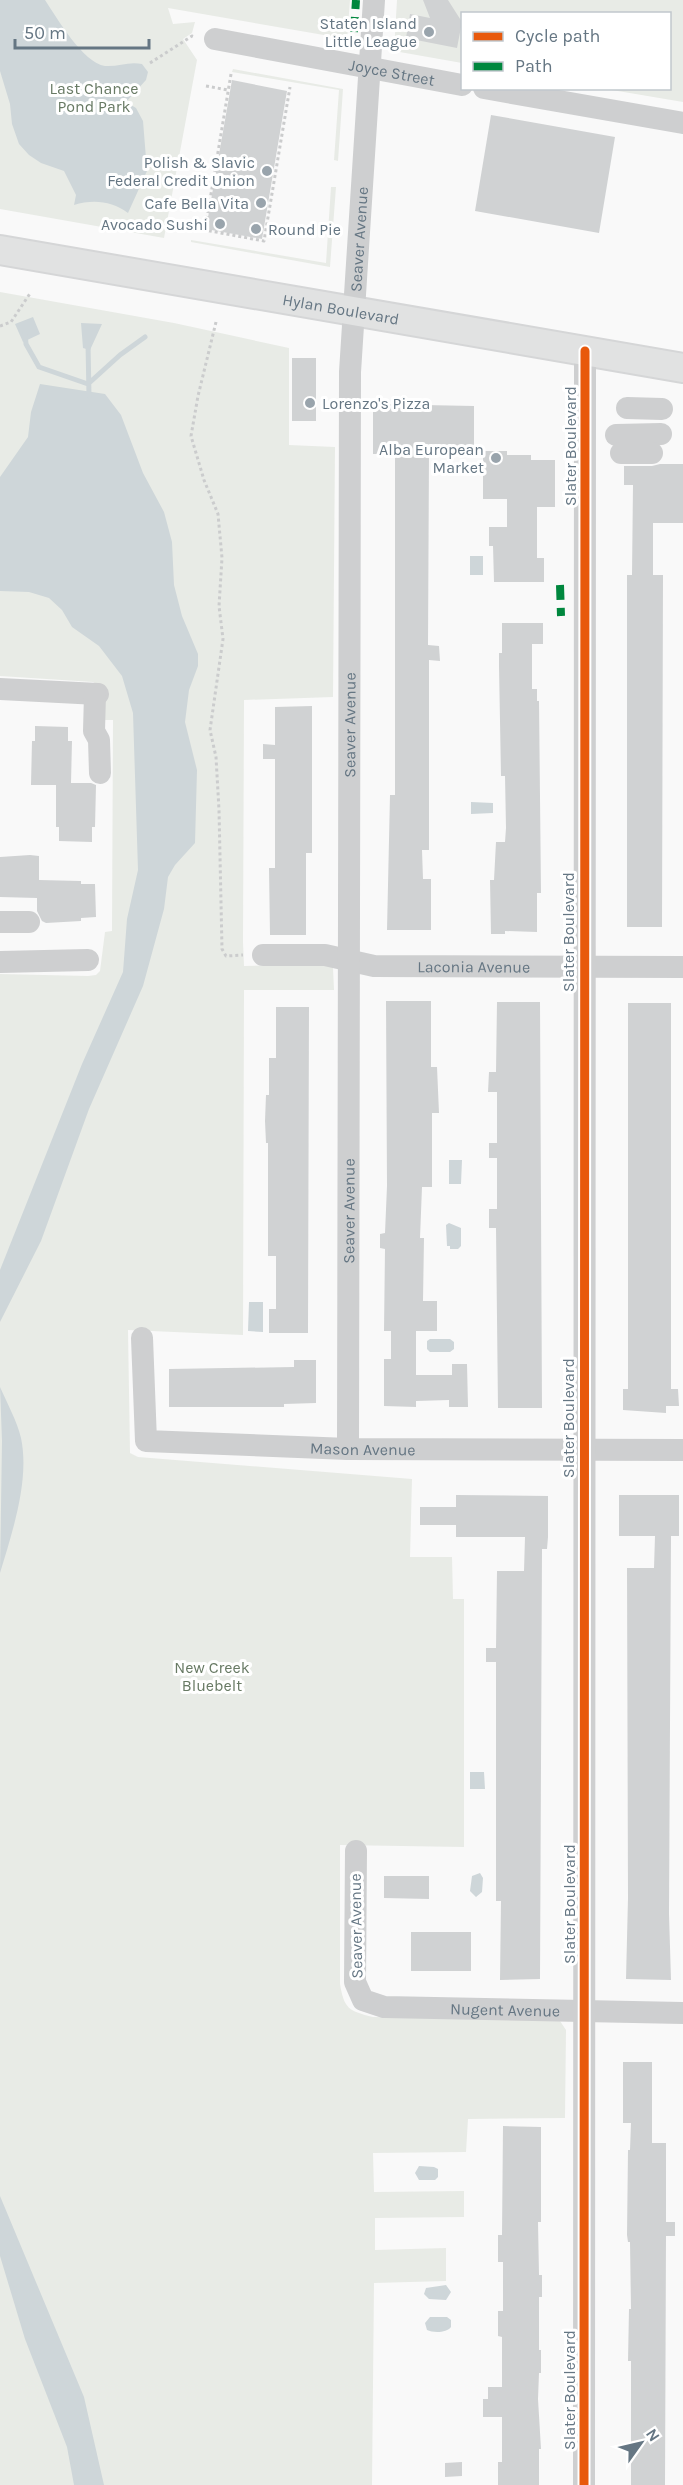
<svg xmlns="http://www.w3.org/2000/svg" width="683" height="2485" viewBox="0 0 683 2485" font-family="Karla,sans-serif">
<rect width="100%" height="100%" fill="#f9f9f9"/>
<!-- green -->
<path fill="#e8ebe6" d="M0,0H350L347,39L168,8L173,24L195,22L192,33L183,39L197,60L164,238L0,209Z
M397,0H683V102L606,89L670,88V14H462V63L394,51Z
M233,69L343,89L338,161L334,160L339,90L232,72Z
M331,187H336L330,267L191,242V240L326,263Z
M0,292L174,323L289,348V445L335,447L333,697L244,700L243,942L244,966L330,964L333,968L334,990H244L243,1335L128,1330L130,1453L138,1457L412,1479L410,1557H452L453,1599H464V1847L340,1845V1984C344,2009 349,2011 373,2017L555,2020L560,2021L566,2030L565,2118L468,2119L466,2152L373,2153L374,2192L464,2191V2217L375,2218V2250L446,2248V2281L374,2283L372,2485H0V974L88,976L96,975L100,971L105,932L112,931L113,720H102L103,688L93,682L0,676Z"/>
<!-- water -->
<path fill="#ced6d9" d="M0,0H45C57,18 83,63 105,66C118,67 129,61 142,64L148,72L146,80L126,102L136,108L143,121L147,171L128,213C112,201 93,199 74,205L76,195L64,171L41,163L29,155L19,144L12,124L10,104L0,71Z
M33,317L40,334L23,342L15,324Z
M81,323L102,324L90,350L83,348Z
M40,384L105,394L121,415L143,473L164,512L172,542L174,585L182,616L198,654V666L189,690L185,722L197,770L195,843L175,865L168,877L164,909L143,986L89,1109L41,1241L0,1322V1270L82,1064L123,972L127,919L138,870L133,713L122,676L99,646L72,627L62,610L49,598L29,592L0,591V477L28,437L31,412Z
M470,556H483V575H470Z
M471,802L493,803V813L471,814Z
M449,1160H462L461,1184H449Z
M449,1223L461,1228V1246L458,1249H450V1246H447L446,1225Z
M249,1302H263V1332L248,1331Z
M430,1339H450L454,1342V1349L450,1352H430L427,1349V1341Z
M0,1387C7,1403 17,1421 21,1438C30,1480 12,1533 0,1573L2,1441Z
M470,1772H484L485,1789H470Z
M480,1873L483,1878L482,1892L476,1897L470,1891L472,1876Z
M419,2166L434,2167L438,2169V2177L435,2180H419L415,2173Z
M0,2196L84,2397L104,2485H74L67,2447L25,2339L0,2256Z
M446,2285L451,2292L446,2300L429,2299L424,2294L426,2288Z
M430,2317H447L451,2320V2327C447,2333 433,2333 427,2330L425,2323Z"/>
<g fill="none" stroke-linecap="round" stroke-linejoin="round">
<!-- stream -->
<path stroke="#ced6d9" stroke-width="5" d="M25,333L26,344L39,367L88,384L120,355L145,337
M88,343L89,396"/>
</g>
<!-- building -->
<path fill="#d0d2d3" d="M423,0H448L462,22L457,48L406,38L410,14L430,18Z
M232,80L287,91L262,239L206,229Z
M491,115L615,137L599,233L475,211Z
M292,358H316V421H292Z
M373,404L474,406V454H429L428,645L439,646L440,661L429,660V850H422L423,879H431V930H387L390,795H395V454H373Z
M483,451H507V455H531V460H555V507H537V558H544V582H494L493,546H489V527H507V499H483Z
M660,464H683V523H653V575H663L662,927H627V575H632L633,485H624V466H652Z
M502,623H543V644H532V689H537V701H539L541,893H537V932L505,931V934H491L490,880H494L496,842H505L506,828L505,776H501L499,666V653H502Z
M312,706V853H306V935H270L269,868H275V759H263V744L275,745V707Z
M35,726L68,727V741H72L71,783H91L96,785L95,827H92V842L59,841V827H56V785H31L32,741H35Z
M30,855L39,856V880L81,881V884H95L96,917L81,918V921L46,923L42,921L37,911V898L0,897V857Z
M386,1001H431V1067H437L439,1113H432V1187H422L420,1238H424L423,1301H437V1331H416V1375H452V1364H467L468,1407H449V1400L416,1401V1407L384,1406V1359H391V1331H384L385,1249L380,1248V1234L385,1233L387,1186Z
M497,1002H540L542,1408H498L496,1228H489V1209H497V1158H489V1143H497V1092H488L489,1072H496Z
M628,1003H671V1389H678L679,1406H666V1413L623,1410V1389H628Z
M276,1007H309L308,1333H269V1309H276V1256H268V1143H266L265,1121L266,1095H269V1058H276Z
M294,1360H316V1403L284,1404V1407H169V1369L294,1367Z
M456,1495L548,1496V1537L547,1549H542L540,1979L500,1980L501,1901H496V1662H486V1648H496L497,1571H524L525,1537H456V1525H420V1507H456Z
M619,1495H679V1536H671L669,1914L671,1980L626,1979L628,1898L627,1568H654L655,1536H619Z
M384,1876H429V1899L384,1898Z
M411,1932H471V1971H411Z
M623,2062H652V2143H666V2222H675V2236H666L665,2485H631V2361H628L629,2309H631L630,2242H628L627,2235L628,2150H630L631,2123H623Z
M503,2126L541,2127V2222H538L539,2275H542V2297H539V2350H541V2373H539L538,2399L541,2449H539V2485H498V2462H502V2417H483V2399H488V2387H502V2337L498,2336V2311H503V2262H498V2235H502Z
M462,2462V2476L445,2477V2463Z"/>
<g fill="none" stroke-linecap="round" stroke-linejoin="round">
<!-- major casing -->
<g stroke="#d5d6d7" stroke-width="32">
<g id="major">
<path id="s6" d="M0,250L683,368"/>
</g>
</g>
<!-- path -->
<path stroke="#cbcccd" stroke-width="3" stroke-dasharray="3 3" stroke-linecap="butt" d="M150,63L192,36L195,37
M231,74L205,230L264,241L290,87
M206,86L228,90
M216,322L198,396L191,436L204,480L218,514L222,558L219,606L223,639L210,730L216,757L219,810L222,949L226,956L243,955
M0,326L11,322L31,292"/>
<!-- minor -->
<g stroke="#cecfd0" stroke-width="22">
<path id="s1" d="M215,39L462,85"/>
<path d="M484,88L683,123"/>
<path d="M627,408L662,409"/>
<path d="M616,435L661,434"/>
<path d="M621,453H652"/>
<path d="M0,689L98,694"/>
<path d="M95,694L94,731L99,740L100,773"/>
<path d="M0,922H29"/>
<path id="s2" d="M263,955H325L374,966L683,967"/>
<path d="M0,962L88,960"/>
<path id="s3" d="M142,1338L146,1441L348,1449L683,1450"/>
<path id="s4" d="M348,1449L350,372L374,0"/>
<path id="s5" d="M356,1851L355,1982L363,2000L384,2007L683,2013"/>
<path d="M584,2485L585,351"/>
</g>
<!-- major -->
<use href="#major" stroke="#e1e2e2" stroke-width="28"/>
<!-- quiet -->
<path stroke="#00873e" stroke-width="8" stroke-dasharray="15 8" stroke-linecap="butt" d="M354,32L356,0
M560,585L561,616"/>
<!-- cycleway casing -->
<g stroke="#fff" stroke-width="13">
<path id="cycleway" d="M584,2485L585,351"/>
</g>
<!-- cycleway -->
<use href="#cycleway" stroke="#e8590c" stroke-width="9"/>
</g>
<!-- markers -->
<g fill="#99a4ac" stroke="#fff" stroke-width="2">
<circle cx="429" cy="32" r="6"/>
<circle cx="267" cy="171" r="6"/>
<circle cx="261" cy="203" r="6"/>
<circle cx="220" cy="224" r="6"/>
<circle cx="256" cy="229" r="6"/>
<circle cx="310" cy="403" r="6"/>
<circle cx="496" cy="458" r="6"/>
</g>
<g text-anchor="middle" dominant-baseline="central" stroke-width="6" stroke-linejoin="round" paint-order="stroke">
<!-- poi labels -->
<g font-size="16" fill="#657683" stroke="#fff" text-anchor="end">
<text x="417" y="23">Staten Island<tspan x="417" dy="18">Little League</tspan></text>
<text x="255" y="162">Polish &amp; Slavic<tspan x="255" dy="18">Federal Credit Union</tspan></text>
<text x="249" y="203">Cafe Bella Vita</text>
<text x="208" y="224">Avocado Sushi</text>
<text x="268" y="229" text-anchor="start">Round Pie</text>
<text x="322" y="403" text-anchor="start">Lorenzo's Pizza</text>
<text x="484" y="449">Alba European<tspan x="484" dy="18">Market</tspan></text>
</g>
<!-- street labels -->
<g font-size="16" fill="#657683" stroke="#fff">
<text stroke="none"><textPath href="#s1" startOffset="180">Joyce Street</textPath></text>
<text stroke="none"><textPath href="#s4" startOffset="1210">Seaver Avenue</textPath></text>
<text stroke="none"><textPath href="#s6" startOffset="346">Hylan Boulevard</textPath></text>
<text transform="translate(570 446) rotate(-90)">Slater Boulevard</text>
<text stroke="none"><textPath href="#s4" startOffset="724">Seaver Avenue</textPath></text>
<text transform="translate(568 932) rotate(-90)">Slater Boulevard</text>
<text stroke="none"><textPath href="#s2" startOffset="212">Laconia Avenue</textPath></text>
<text stroke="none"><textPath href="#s4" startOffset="238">Seaver Avenue</textPath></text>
<text transform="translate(568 1418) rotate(-90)">Slater Boulevard</text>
<text stroke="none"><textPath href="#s3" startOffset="320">Mason Avenue</textPath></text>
<text transform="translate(569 1904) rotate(-90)">Slater Boulevard</text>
<text transform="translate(356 1926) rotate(-91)">Seaver Avenue</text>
<text stroke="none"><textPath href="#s5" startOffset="294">Nugent Avenue</textPath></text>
<text transform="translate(569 2390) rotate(-90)">Slater Boulevard</text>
</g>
<!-- park labels -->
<g font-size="16" fill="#687a64" stroke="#fff">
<text x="94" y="88">Last Chance<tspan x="94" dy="18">Pond Park</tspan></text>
<text x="212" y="1667">New Creek<tspan x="212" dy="18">Bluebelt</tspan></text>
</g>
</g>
<!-- legend -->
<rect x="461" y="12" width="210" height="78" fill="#ffffff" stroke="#c1c8cd" stroke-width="1.5"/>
<rect x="473" y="32" width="30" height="9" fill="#e8590c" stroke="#c1c8cd" stroke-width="1.5"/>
<text x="515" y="42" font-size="18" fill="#657683">Cycle path</text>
<rect x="473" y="62" width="30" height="9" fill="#00873e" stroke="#c1c8cd" stroke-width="1.5"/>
<text x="515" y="72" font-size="18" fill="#657683">Path</text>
<!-- north arrow -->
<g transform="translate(641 2443) rotate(56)" stroke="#ffffff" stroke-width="4.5" paint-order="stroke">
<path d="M0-4.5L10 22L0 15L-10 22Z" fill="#657683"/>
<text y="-9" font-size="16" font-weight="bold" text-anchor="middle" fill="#657683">N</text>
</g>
<!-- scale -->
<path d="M15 39v9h134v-9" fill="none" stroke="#657683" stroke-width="3"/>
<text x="24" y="39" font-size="18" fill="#657683" stroke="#ffffff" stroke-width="4.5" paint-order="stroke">50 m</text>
</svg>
